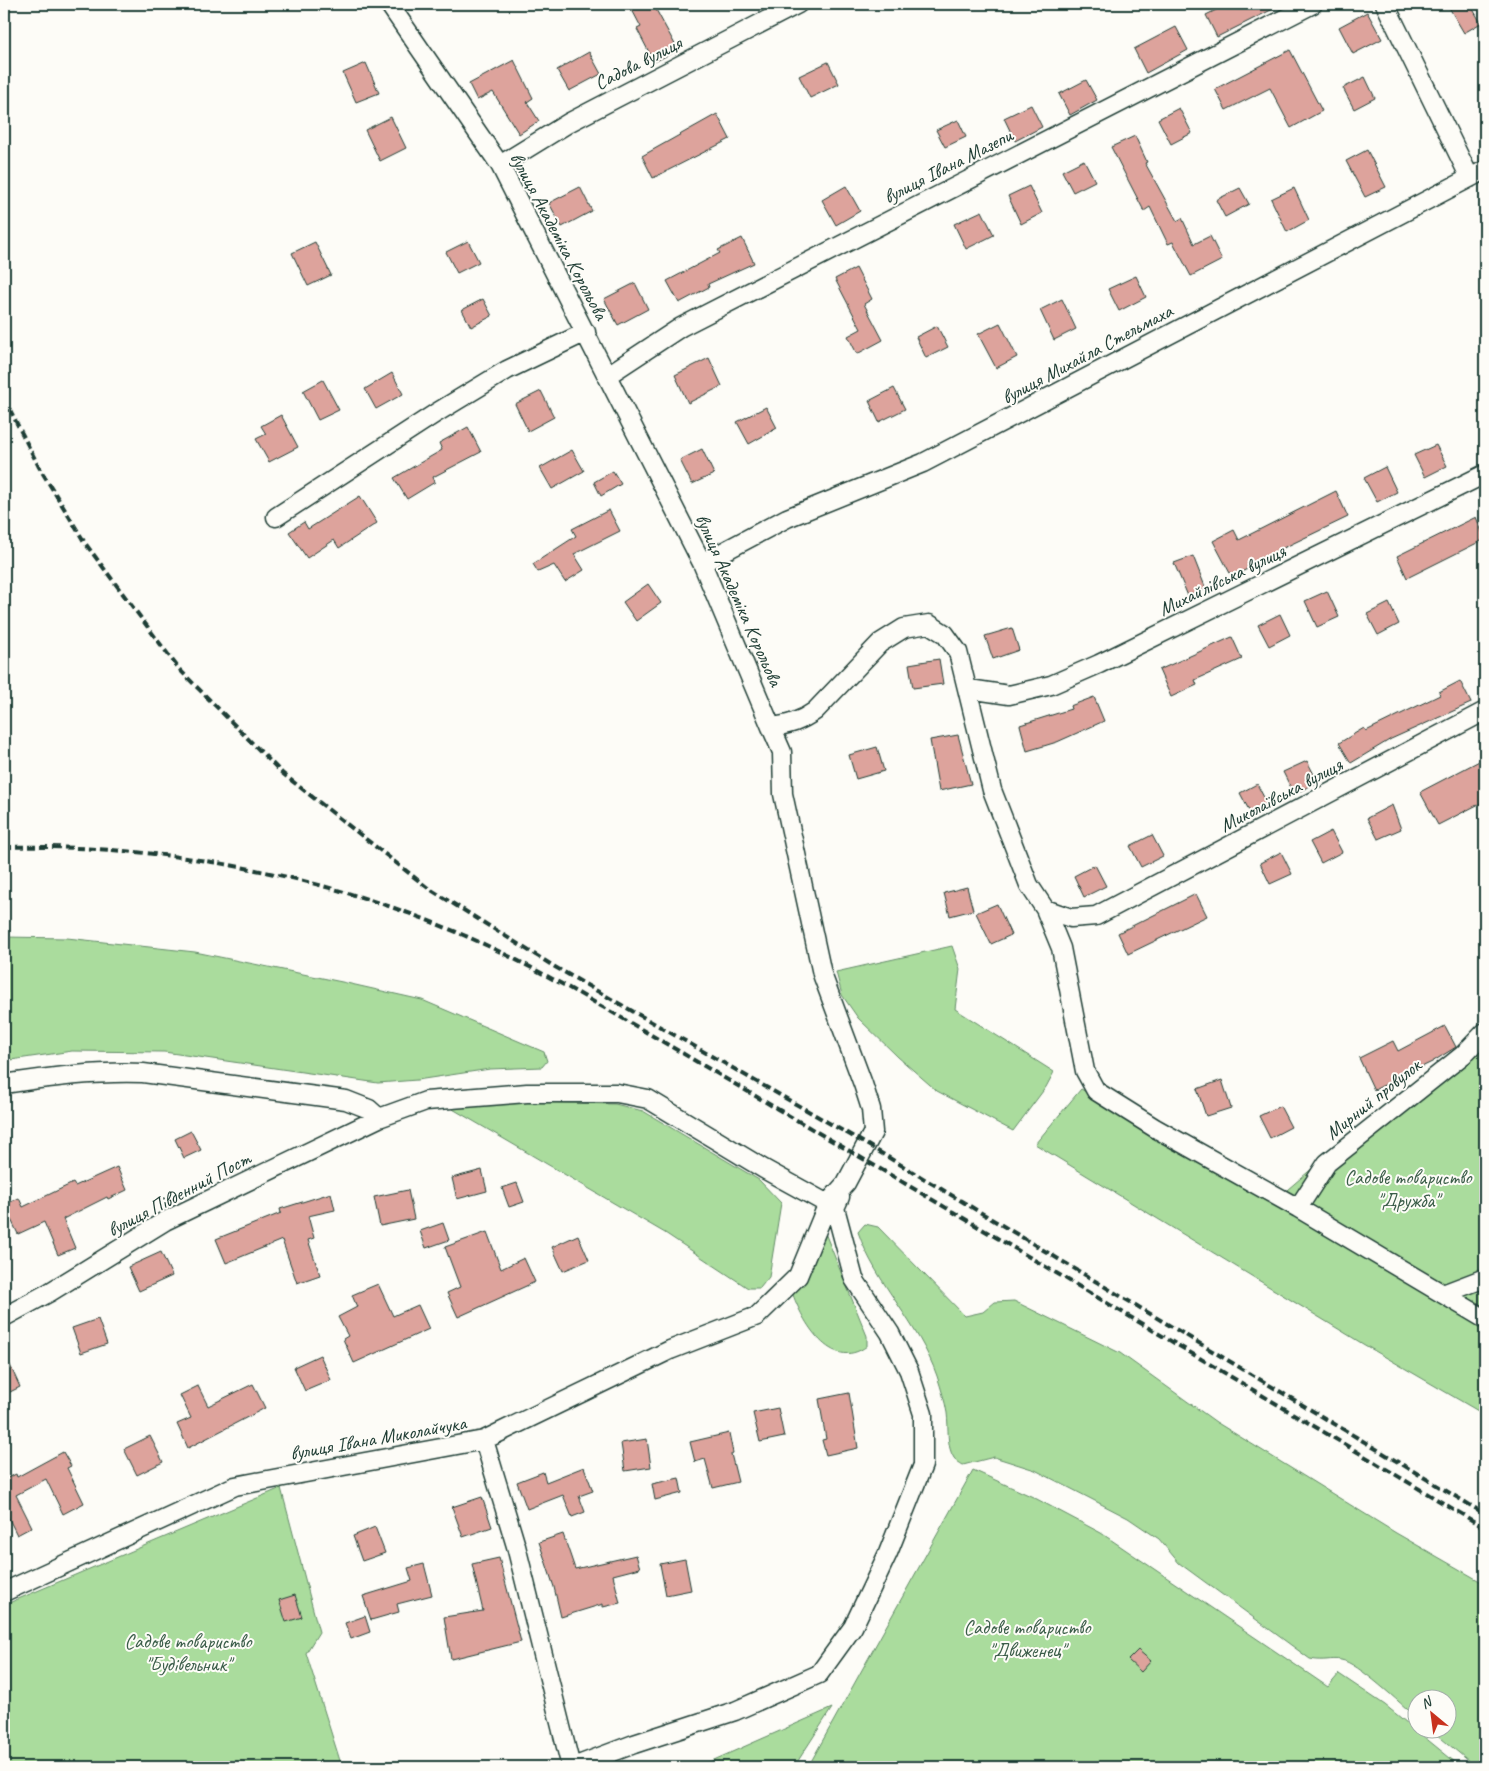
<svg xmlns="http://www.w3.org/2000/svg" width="1489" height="1771" viewBox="0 0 1489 1771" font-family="Caveat,sans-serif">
<rect width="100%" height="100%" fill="#fdfcf7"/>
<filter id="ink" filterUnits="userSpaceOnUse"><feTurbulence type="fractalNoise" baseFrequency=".02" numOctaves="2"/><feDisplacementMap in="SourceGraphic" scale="10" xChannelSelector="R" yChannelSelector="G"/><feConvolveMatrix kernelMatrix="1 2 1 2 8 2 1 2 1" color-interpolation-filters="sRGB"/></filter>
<g filter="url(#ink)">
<!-- green -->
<path fill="#aadc9d" stroke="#648c68" d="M4,937L67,938L195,952L342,982L422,1000L544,1052L547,1061L542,1067L490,1069L417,1080L378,1083L164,1052L72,1051L4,1061Z
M952,946L960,969L955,1009L1054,1072L1046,1087L1013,1131L937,1091L898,1057L858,1018L842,995L836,972Z
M1485,1036V1415L1363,1344L1035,1144L1081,1089L1274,1201L1416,1080L1460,1056Z
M530,1102L615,1104L643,1111L759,1180L781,1203L769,1277L760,1288H748L665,1233L451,1108Z
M865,1224L878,1227L965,1316L983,1312L995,1302L1014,1301L1120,1353L1216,1422L1396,1533L1485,1584V1767H1476L1430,1729L1446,1728V1698H1416V1717C1402,1705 1357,1662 1341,1660C1331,1658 1324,1662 1310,1659L1179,1563L1159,1539L1128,1518L1035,1470L994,1457L963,1465C960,1463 956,1461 954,1458C946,1446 949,1428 947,1413C945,1401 941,1388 937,1376C919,1324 876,1284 858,1232Z
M825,1233L867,1336V1346C831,1373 802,1321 792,1292Z
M973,1470L1033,1497L1101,1533L1328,1687L1339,1674L1385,1705L1461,1767H808Z
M281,1488L319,1632L306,1653L342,1767H4V1605Z
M832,1708L794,1767H698Z"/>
<!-- building -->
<path fill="#dda39c" stroke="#1f3d34" d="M629,4H653L678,50L654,62L637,29L641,27Z
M1228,4H1283L1217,37L1206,15Z
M1447,4H1470L1481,23L1464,33Z
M1367,12L1382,39L1353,54L1339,27Z
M1176,27L1188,50L1146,73L1134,49Z
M1290,50L1322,111L1291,128L1270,88L1226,110L1215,89Z
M589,52L601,74L569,91L557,70Z
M514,60L533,98L527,102L539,121L519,134L493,92L477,100L469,84Z
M828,62L839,84L810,98L799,76Z
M366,63L379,93L356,102L343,73Z
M1365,77L1375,98L1354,109L1343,88Z
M1086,80L1097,100L1070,115L1059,94Z
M1031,105L1042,127L1015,141L1004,118Z
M1179,108L1192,133L1171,144L1158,119Z
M717,114L730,139L653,178L642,156Z
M391,117L406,148L380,161L365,130Z
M958,120L966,137L945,147L936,130Z
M1135,136L1147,162L1145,163L1177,221L1182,218L1194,244L1210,236L1222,260L1191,276L1173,242L1168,244L1150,207L1144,211L1111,147Z
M1367,150L1386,187L1365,197L1346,161Z
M1084,160L1095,181L1073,192L1062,171Z
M846,186L860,211L836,225L822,200Z
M1029,186L1042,213L1021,224L1008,196Z
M580,187L592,211L562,227L549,203Z
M1240,188L1249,204L1225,217L1216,200Z
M1294,188L1309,220L1287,232L1271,199Z
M982,211L994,235L966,249L954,224Z
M742,238L754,263L708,284L709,287L679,303L667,281L720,253L718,250Z
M468,241L479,262L457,273L446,252Z
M315,242L331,275L308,286L292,253Z
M856,268L872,299L864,304L883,340L857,354L848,336L861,329L835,279Z
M1136,276L1146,297L1119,311L1108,289Z
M635,283L648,309L618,325L604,299Z
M483,299L492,316L471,327L462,310Z
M1062,299L1076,329L1054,340L1040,310Z
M1000,323L1017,357L996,368L978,334Z
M937,326L948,347L926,358L916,337Z
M709,358L722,386L688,403L675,375Z
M392,373L403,394L376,409L365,389Z
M323,380L339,410L318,420L303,391Z
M894,388L905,409L879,422L869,401Z
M541,391L554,417L528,431L515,404Z
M766,407L777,428L749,444L737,422Z
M281,415L298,447L269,462L256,439L266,434L261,426Z
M468,427L481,452L433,477L435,482L407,499L394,478L442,450L439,443Z
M1436,445L1447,466L1425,477L1414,455Z
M702,449L714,474L692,484L680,460Z
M572,450L584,471L552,489L540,468Z
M1385,467L1397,492L1377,502L1364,478Z
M613,471L621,484L601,496L594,482Z
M1336,491L1348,517L1252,563L1253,566L1232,577L1213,541L1234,530L1239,540Z
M360,496L377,523L339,548L334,540L307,558L289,532L304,522L308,529Z
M609,510L620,531L574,554L584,570L565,582L554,565L538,572L533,564L576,536L572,529Z
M1476,517L1485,539L1407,578L1397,556Z
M1193,556L1206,589L1188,596L1174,563Z
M648,584L661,603L636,621L623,602Z
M1327,591L1339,617L1317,627L1305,601Z
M1389,603L1399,624L1378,635L1367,614Z
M1280,614L1290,635L1269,646L1258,625Z
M1012,628L1019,650L993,659L985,636Z
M1232,637L1242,659L1195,680L1197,685L1171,697L1159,670Z
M939,659L943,684L913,688L909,664Z
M1460,681L1471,703L1391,739L1351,763L1339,743L1364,728L1366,731L1440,695L1439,692Z
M1094,697L1104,721L1057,742L1027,751L1020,725L1071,709L1070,706Z
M958,735L971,784L939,791L930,740Z
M877,747L884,771L856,779L849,755Z
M1485,758V801L1438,825L1420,792Z
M1307,761L1318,782L1294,794L1283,772Z
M1257,784L1268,805L1251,814L1240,793Z
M1392,805L1401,829L1378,839L1367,818Z
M1331,831L1342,852L1321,863L1310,842Z
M1152,835L1163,856L1141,867L1130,846Z
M1281,852L1292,874L1270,884L1260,863Z
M1095,865L1106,886L1084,897L1074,876Z
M967,887L973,910L950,916L944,893Z
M1196,894L1207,916L1128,954L1118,933Z
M997,904L1011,935L991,944L976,913Z
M1445,1026L1456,1047L1432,1062L1374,1090L1359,1058L1393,1041L1398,1051Z
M1222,1080L1231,1108L1206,1116L1197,1089Z
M1280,1106L1291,1127L1270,1138L1259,1116Z
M191,1131L201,1150L184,1158L175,1139Z
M117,1167L127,1190L108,1199L107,1197L63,1219L75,1248L58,1255L44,1222L18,1234L4,1205L19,1198L23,1207L73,1183L75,1186Z
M482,1170L487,1191L457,1199L452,1178Z
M517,1183L524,1202L509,1207L502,1188Z
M408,1190L414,1219L380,1226L374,1197Z
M331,1193L335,1210L308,1216L314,1238L308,1240L320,1275L297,1283L282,1240L226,1263L216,1239L281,1213L280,1209Z
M443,1223L449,1240L426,1248L420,1231Z
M487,1232L501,1269L524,1258L535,1282L458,1317L447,1293L460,1287L445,1247Z
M578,1235L589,1260L563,1271L552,1247Z
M161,1252L172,1276L139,1291L128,1267Z
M378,1284L393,1316L418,1305L429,1329L354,1363L343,1339L348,1336L338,1317L357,1307L352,1295Z
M98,1319L107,1344L81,1353L72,1328Z
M4,1352L20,1387L4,1395Z
M320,1355L331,1380L305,1391L294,1367Z
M253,1384L265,1408L188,1448L177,1424L191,1418L180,1395L198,1386L208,1406Z
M849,1393L858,1448L826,1455L822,1440L826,1439L819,1399Z
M778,1408L784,1437L760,1442L753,1413Z
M729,1433L733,1453L731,1454L738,1482L713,1488L705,1459L695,1462L690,1442Z
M150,1436L163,1462L137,1475L124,1449Z
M647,1439L651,1467L625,1471L621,1443Z
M63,1452L71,1466L67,1468L84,1503L63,1514L46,1479L16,1495L32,1527L17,1535L4,1509V1470L8,1478L16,1474L17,1477Z
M584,1467L593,1491L579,1496L585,1512L572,1517L563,1495L527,1509L517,1482L543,1472L546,1482Z
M679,1478L682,1493L655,1500L652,1484Z
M482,1497L492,1527L463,1537L452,1507Z
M375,1527L385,1553L362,1561L353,1536Z
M563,1534L575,1569L636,1555L640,1568L613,1575L620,1603L603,1607V1604L561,1617L554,1587L539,1542Z
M499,1558L521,1642L451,1659L444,1617L483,1611L472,1564Z
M685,1559L691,1590L666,1595L660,1564Z
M424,1564L432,1595L397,1604L399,1612L371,1620L363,1596L412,1581L408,1568Z
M295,1595L302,1617L286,1622L279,1600Z
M365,1616L370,1632L351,1639L345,1623Z
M1138,1650L1151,1661L1141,1672L1128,1660Z"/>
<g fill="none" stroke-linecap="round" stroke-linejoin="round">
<!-- minor casing -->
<g stroke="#1f3d34" stroke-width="21">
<path id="minor" d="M389,4L500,165L702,563L771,727C789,725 801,721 815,711L880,643L904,628L929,624L945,634L958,652L992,790L1029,885L1045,909L1071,918L1096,916L1485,711
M1385,4L1470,178
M500,165L570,122L798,4
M608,375L681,327L1313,4
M276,517L436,413L507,370L586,332
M702,563L787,518L923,463L1485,170
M969,689L1009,695L1051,685L1099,664L1485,474
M1045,909L1061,948L1085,1071L1096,1091L1155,1128L1298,1208L1485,1319
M4,1084C49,1077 96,1071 143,1073L346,1100L369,1109L379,1118
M1298,1208L1327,1163L1463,1055L1485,1032
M1443,1294L1485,1278
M4,1317L50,1292L165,1221L379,1118L426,1101L527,1093H617L648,1099L764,1169L835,1208
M484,1440L516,1546L571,1767
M4,1592L235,1486L484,1440L670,1350L757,1316L798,1276L828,1203L846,1183L873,1132L871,1109L863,1084L822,974L783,794L782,752L771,727
M573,1767L634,1744L735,1711L819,1674L853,1627L888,1553L923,1465V1414L909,1371L890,1333L854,1279L835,1208L840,1197"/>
</g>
<!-- minor -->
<use href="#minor" stroke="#fdfcf7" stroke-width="18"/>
<!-- rail -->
<path stroke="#1f3d34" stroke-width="4" stroke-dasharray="8 4" stroke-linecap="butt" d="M4,398L39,467L85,543L179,669L282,773L428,888L555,967L866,1144L1485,1514
M4,847C169,844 337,876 488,946C553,977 615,1014 677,1050C758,1098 840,1145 921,1193C1109,1304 1297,1416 1485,1528"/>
</g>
</g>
<g text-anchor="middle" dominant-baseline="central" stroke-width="4" stroke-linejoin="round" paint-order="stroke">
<!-- street labels -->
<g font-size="20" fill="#1f3d34" stroke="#fdfcf7">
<text transform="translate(638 63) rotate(-27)">Садова вулиця</text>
<text transform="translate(948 166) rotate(-27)">вулиця Івана Мазепи</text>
<text transform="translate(559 236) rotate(62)">вулиця Академіка Корольова</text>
<text transform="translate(1087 354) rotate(-28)">вулиця Михайла Стельмаха</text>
<text transform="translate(1222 580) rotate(-26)">Михайлівська вулиця</text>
<text transform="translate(739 600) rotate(66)">вулиця Академіка Корольова</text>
<text transform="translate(1281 795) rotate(-28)">Миколаївська вулиця</text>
<text transform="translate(1373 1099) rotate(-39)">Мирний провулок</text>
<text transform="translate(179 1194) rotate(-28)">вулиця Південний Пост</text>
<text transform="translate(378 1438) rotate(-10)">вулиця Івана Миколайчука</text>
</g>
<!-- park labels -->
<g font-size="20" fill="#3b5d49" stroke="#fdfcf7">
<text x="1408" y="1177">Садове товариство<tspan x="1408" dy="23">"Дружба"</tspan></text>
<text x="1027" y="1627">Садове товариство<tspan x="1027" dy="23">"Движенец"</tspan></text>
<text x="188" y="1641">Садове товариство<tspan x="188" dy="23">"Будівельник"</tspan></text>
</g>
</g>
<!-- margin -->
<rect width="1489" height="1771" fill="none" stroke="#fdfcf7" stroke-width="20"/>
<rect x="10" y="10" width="1469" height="1751" fill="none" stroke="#1f3d34" stroke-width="2" filter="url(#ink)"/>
<!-- north arrow -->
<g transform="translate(1432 1714) rotate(331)"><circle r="24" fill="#fdfcf7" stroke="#a4b0a9"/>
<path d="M0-4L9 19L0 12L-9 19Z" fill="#c8321e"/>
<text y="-8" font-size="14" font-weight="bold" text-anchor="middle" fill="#1f3d34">N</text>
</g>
</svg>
